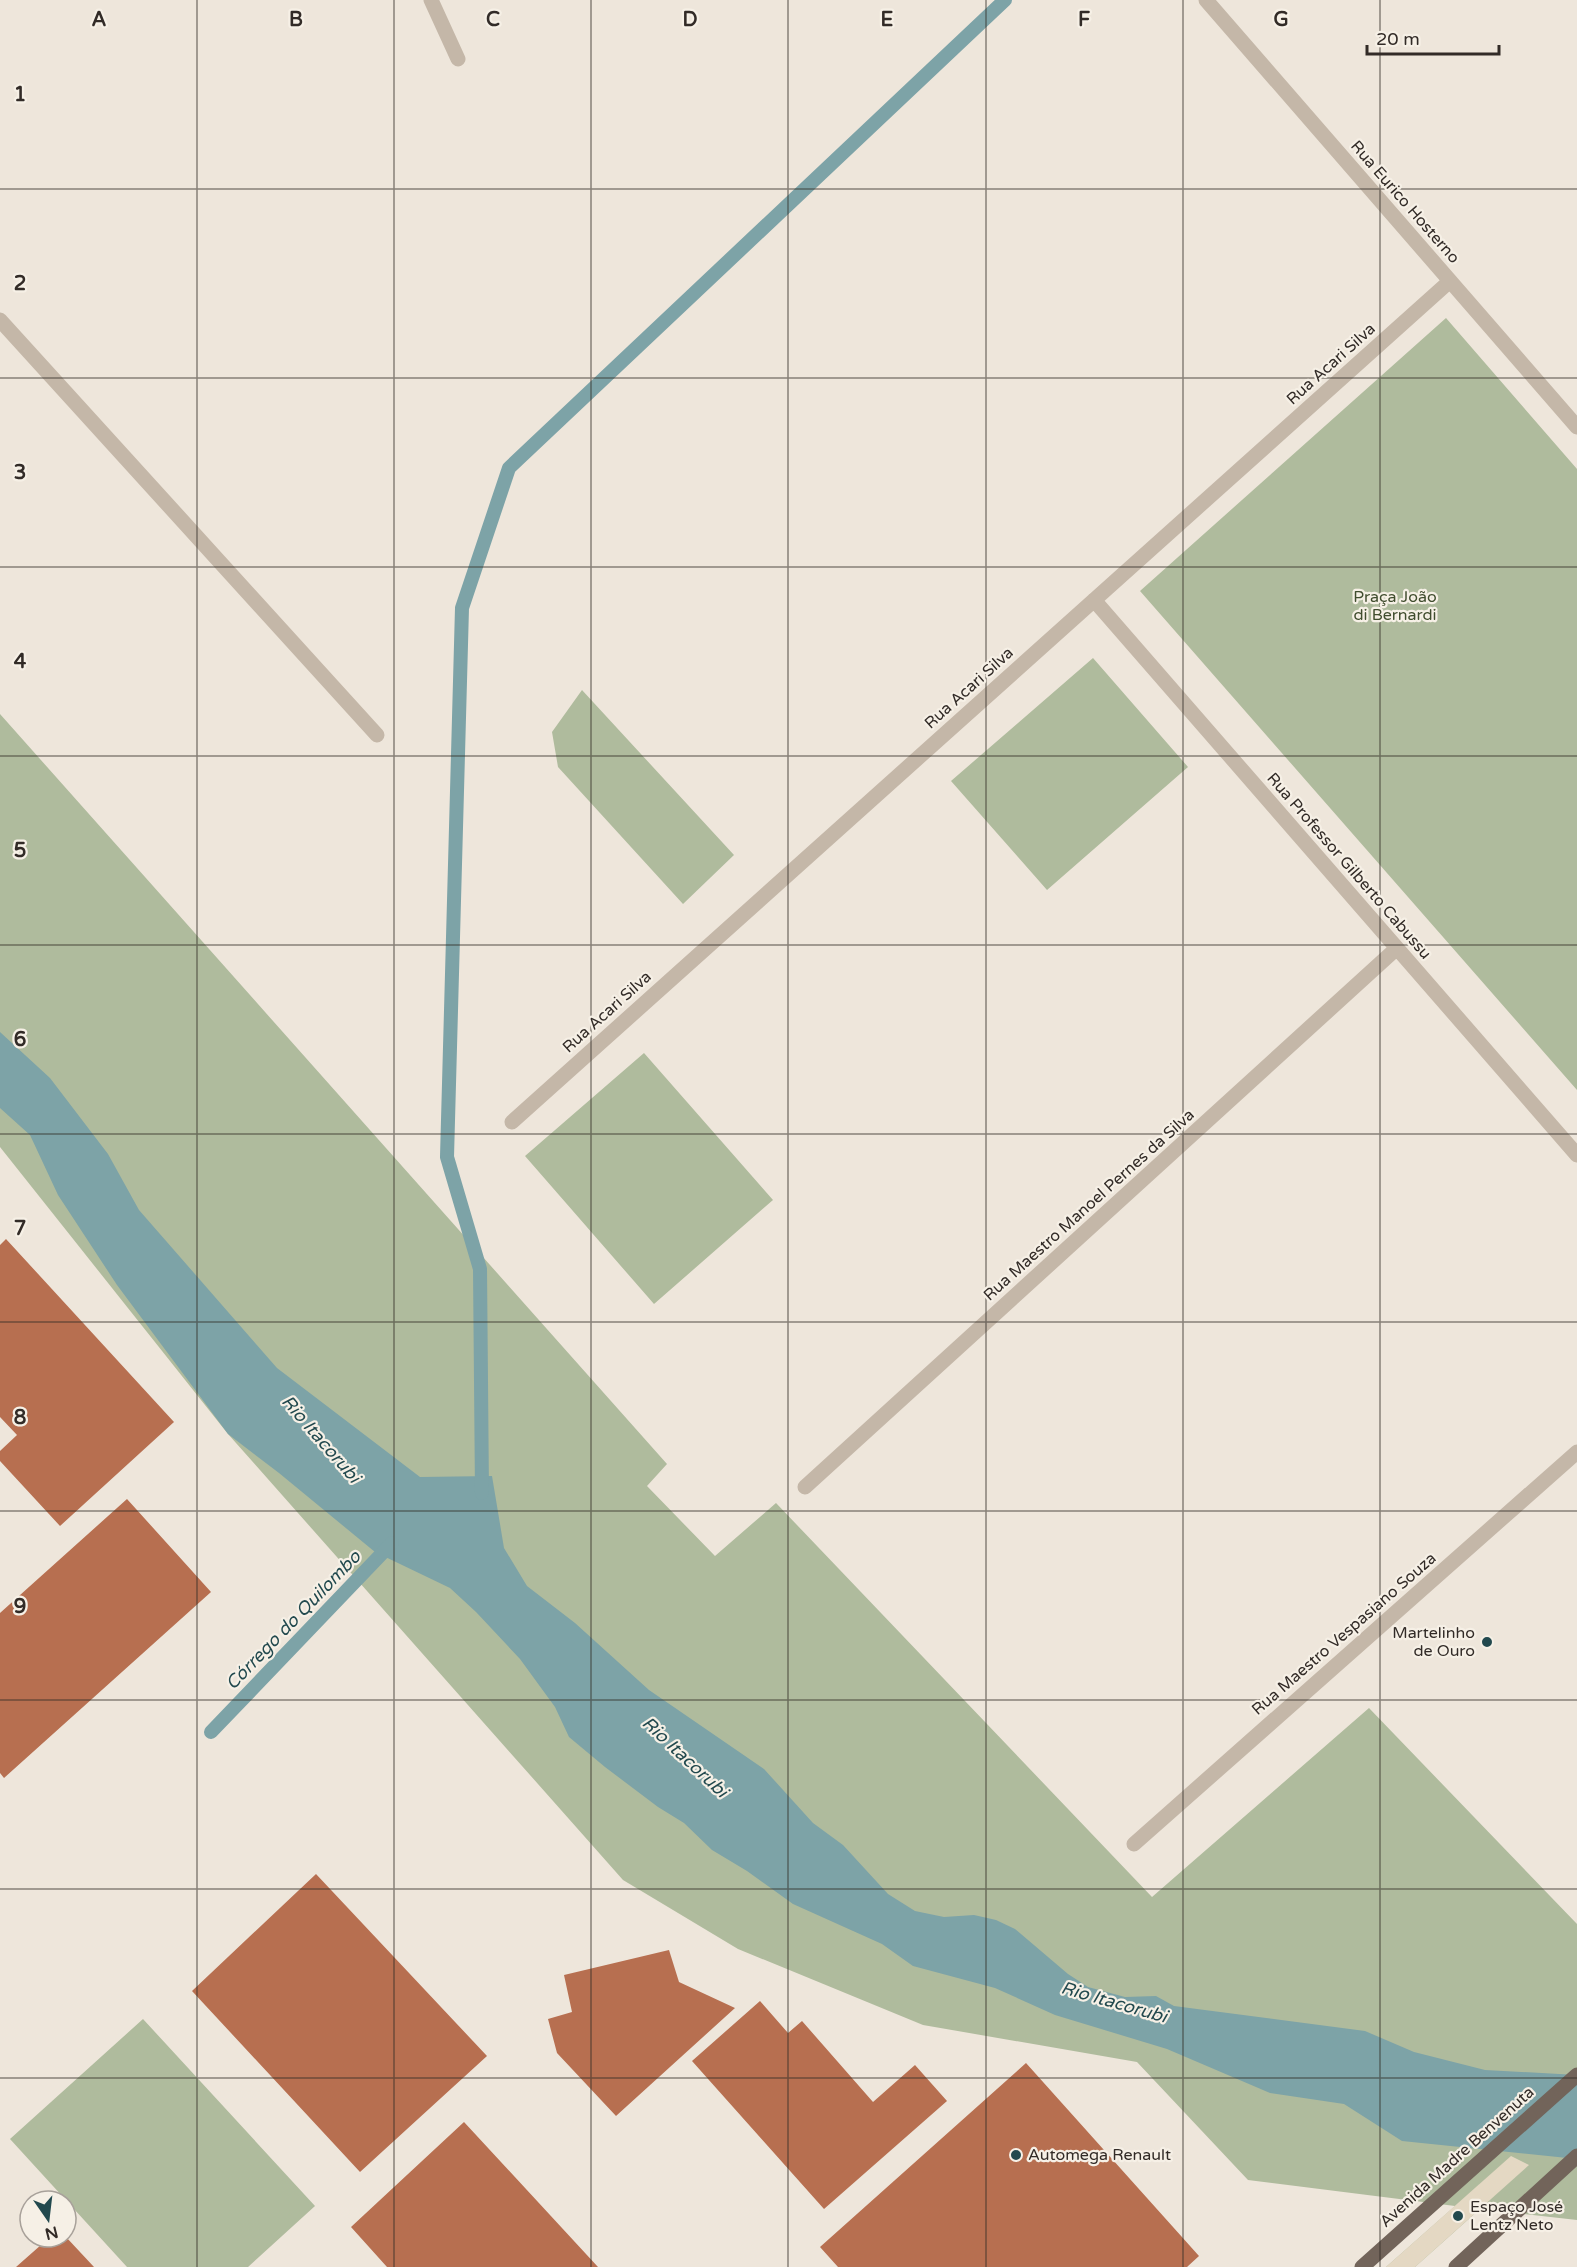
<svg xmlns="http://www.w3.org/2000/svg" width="1577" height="2267" viewBox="0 0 1577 2267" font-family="'Varela Round',sans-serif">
<rect width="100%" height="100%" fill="#eee6db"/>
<!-- green -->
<path fill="#afbb9d" d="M1446,318L1577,469V1090L1140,591Z
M1093,658L1188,767L1047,890L951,781Z
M582,690L734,855L683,904L558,767L552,732Z
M0,714L667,1464L647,1486L715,1556L776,1503L1152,1897L1369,1708L1577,1924V2220L1480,2209L1415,2267H1386L1455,2206L1248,2180L1137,2062L923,2025L738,1949L623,1880L228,1434L0,1147Z
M644,1053L773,1200L654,1304L525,1156Z
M143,2019L315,2206L248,2267H127L10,2139Z"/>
<!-- plaza -->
<path fill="#e4d8c3" d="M1511,2156L1529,2165L1415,2267H1386Z"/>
<!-- water -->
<path fill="#7da3a7" d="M0,1032L50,1078L108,1154L139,1210L277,1368L420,1477L492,1476L504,1548L527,1586L575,1623L649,1690L764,1769L813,1823L843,1845L888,1894L915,1911L944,1917L974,1915L996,1920L1015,1929L1068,1974L1088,1987L1125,1997L1156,1996L1174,2006L1365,2031L1414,2052L1485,2070L1577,2075V2159L1402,2141L1344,2104L1270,2093L1167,2049L1055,2015L995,1988L913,1966L882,1944L793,1904L747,1871L712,1850L684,1823L658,1807L605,1767L569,1737L555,1707L520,1659L476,1612L450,1588L375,1552L279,1473L228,1434L117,1285L58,1195L30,1135L0,1108Z"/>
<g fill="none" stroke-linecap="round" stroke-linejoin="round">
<!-- stream -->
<path stroke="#7da3a7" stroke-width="14" d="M482,1493L480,1269L447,1157L462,608L509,468L1005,0
M211,1732L392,1543"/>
</g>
<!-- building -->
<path fill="#b76f50" d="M6,1239L174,1422L60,1526L0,1461V1451L17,1435L0,1417V1245Z
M127,1499L211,1592L4,1778L0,1773V1613Z
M316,1874L487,2056L360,2172L192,1991Z
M669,1950L679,1982L735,2008L616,2116L557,2053L548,2019L572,2012L564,1975Z
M760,2001L788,2033L802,2021L873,2102L915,2065L947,2101L824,2209L692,2061Z
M1026,2063L1199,2256L1187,2267H838L820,2247Z
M464,2122L598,2267H387L351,2227Z
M50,2237H66L94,2267H16Z"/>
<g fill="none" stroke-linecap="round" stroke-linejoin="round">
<!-- minor -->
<path stroke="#c4b7a8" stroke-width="15" d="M431,0L458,59
M1206,0L1577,427
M0,320L377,735
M1094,600L1577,1155
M512,1122L1450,281
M805,1487L1397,948
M1134,1844L1577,1452"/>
<!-- major -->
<path stroke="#72645a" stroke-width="15" d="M1362,2267L1577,2075
M1456,2267L1577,2156"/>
</g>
<!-- grid -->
<path fill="none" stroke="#322b27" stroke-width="1.5" stroke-opacity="0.55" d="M197,0V2267M394,0V2267M591,0V2267M788,0V2267M986,0V2267M1183,0V2267M1380,0V2267M0,189H1577M0,378H1577M0,567H1577M0,756H1577M0,945H1577M0,1134H1577M0,1322H1577M0,1511H1577M0,1700H1577M0,1889H1577M0,2078H1577"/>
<!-- markers -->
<g fill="#22494e" stroke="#f6f0e6" stroke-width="2">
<circle cx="1487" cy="1642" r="6"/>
<circle cx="1016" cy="2155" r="6"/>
<circle cx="1458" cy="2216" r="6"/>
</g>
<g text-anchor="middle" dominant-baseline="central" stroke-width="4.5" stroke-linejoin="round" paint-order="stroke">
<!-- street labels -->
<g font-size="16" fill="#322b27" stroke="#f6f0e6">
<text transform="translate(1405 202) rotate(49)">Rua Eurico Hosterno</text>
<text transform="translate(1331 364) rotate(-42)">Rua Acari Silva</text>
<text transform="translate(969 688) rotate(-42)">Rua Acari Silva</text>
<text transform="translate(1349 866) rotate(49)">Rua Professor Gilberto Cabussu</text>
<text transform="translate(607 1012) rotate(-42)">Rua Acari Silva</text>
<text transform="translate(1089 1205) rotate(-42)">Rua Maestro Manoel Pernes da Silva</text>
<text transform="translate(1344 1634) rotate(-41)">Rua Maestro Vespasiano Souza</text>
<text transform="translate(1457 2157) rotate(-42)">Avenida Madre Benvenuta</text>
</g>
<!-- park labels -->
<g font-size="16" fill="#404d2e" stroke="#f6f0e6">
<text x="1395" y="597">Praça João<tspan x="1395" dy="18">di Bernardi</tspan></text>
</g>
<!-- poi labels -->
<g font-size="16" fill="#322b27" stroke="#f6f0e6" text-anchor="start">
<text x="1475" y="1633" text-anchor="end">Martelinho<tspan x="1475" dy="18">de Ouro</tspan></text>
<text x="1028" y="2155">Automega Renault</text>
<text x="1470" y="2207">Espaço José<tspan x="1470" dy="18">Lentz Neto</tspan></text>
</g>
<!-- water labels -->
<g font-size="18" font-style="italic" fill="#22494e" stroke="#f6f0e6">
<text transform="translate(321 1439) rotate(49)">Rio Itacorubi</text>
<text transform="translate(293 1620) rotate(-46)">Córrego do Quilombo</text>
<text transform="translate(685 1757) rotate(43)">Rio Itacorubi</text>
<text transform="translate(1114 2002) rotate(16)">Rio Itacorubi</text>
</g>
</g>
<g font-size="20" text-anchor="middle" font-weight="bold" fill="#322b27" stroke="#f6f0e6" stroke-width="4.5" stroke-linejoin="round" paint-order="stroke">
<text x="99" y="26">A</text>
<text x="296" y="26">B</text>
<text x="493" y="26">C</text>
<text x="690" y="26">D</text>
<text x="887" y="26">E</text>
<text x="1084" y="26">F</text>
<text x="1281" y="26">G</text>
<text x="20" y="101">1</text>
<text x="20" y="290">2</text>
<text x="20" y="479">3</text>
<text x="20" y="668">4</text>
<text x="20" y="857">5</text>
<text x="20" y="1046">6</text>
<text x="20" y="1235">7</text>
<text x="20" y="1424">8</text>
<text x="20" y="1613">9</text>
</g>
<!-- north arrow -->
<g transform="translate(48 2219) rotate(166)"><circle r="28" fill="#f6f0e6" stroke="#a8a19a" stroke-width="1.5"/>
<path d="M0-4.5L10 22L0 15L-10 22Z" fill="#22494e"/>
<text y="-9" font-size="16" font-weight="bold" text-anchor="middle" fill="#322b27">N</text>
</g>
<!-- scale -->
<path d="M1367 45v9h132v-9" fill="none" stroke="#322b27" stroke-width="3"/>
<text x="1376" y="45" font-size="18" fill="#322b27" stroke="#f6f0e6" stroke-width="4.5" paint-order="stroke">20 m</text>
</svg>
